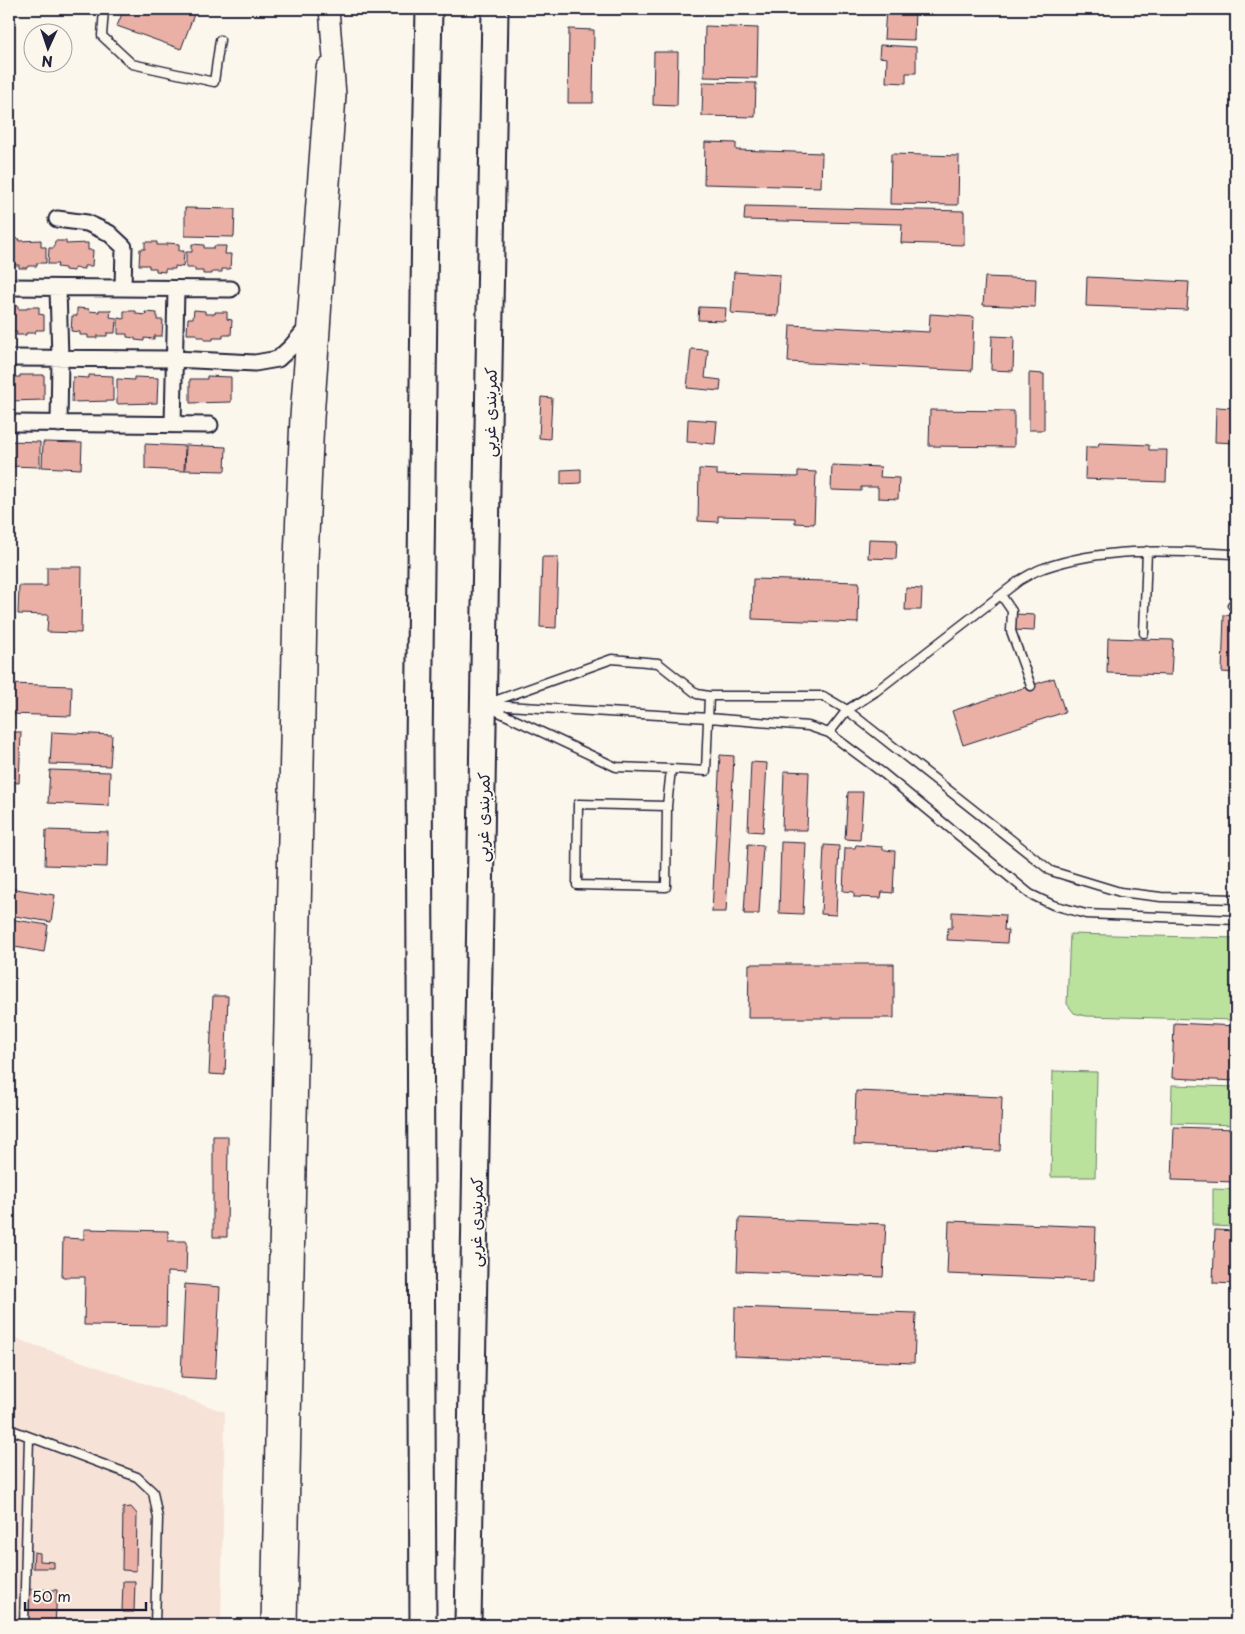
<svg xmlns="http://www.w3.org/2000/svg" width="1245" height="1634" viewBox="0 0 1245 1634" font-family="'Playpen Sans','Playpen Sans Arabic',sans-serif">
<rect width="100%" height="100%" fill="#fbf7ec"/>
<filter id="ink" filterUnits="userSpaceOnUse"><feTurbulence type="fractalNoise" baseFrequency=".02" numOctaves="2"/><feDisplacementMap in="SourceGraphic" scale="10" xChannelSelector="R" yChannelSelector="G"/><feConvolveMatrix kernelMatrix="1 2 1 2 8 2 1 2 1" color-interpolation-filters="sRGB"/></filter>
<g filter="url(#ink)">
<!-- built -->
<path fill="#f6e2d7" d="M9,1336L225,1412L221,1625H9Z"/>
<!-- green -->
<path fill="#bae29d" stroke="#6e826c" d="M1070,934L1236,938V1020L1085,1016L1074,1013L1067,1004Z
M1053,1071L1097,1072L1095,1177H1051Z
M1172,1085L1236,1087V1125L1171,1123Z
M1213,1189L1236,1190V1227L1213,1226Z"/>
<!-- building -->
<path fill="#eab0a6" stroke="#22223b" d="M124,9H196L181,49L117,26Z
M886,9H915L914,40L884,39Z
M705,26L758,28L757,78L704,77Z
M569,29L594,30L593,103H568Z
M880,45L916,47V73H906V83L886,82L887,58L879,57Z
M654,52H678L677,106L653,105Z
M703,82L756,83L755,117L702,116Z
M705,142L736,143V150L822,153L821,187L704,184Z
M891,154L959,156L958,205L890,204Z
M745,206L964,211V245L901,243L902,224L744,220Z
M185,208L235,209L234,237L185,236Z
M9,238L20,239L19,241L41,240V247H46V263H37V266H28L27,268H19V265H11V262H9Z
M55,241H66V244L88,243V250H93L92,266H84V269L74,268V271L65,270V268L57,267L58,264H48L49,248H54Z
M145,242H157V245H167V243L179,244V251H184L183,267L175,266V269H165V272L156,271V268H149V265H139L140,249H145Z
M192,244L204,245V248H214V246H226L225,254H231L230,269H222V272H212V274H203V271H195V268H186V252H192Z
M734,272L780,275L778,316L731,313Z
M985,277L1036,279L1035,307L983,305Z
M1087,277L1189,282L1187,310L1086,306Z
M9,305L18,306V309H27V307H39V314L44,315V330H36L35,333H26V335H16L17,332H9Z
M699,307L726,308L725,321L698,320Z
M77,308L89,309V311L99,312V310H111L110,317L116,318L115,333H107V336H97V338H88V335H80V332L71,331L72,316H77Z
M194,310L205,311V314H215V312H227V319L232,320L231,335H223V338H213V340H204V337H197V334H187L188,318H193Z
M124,311H136V314L146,315L145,312L157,313V320H163L162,336H154V339L144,338V341L135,340V338L127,337V334H118V318L124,319Z
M930,314L974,317L972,371L788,362L790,325L929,332Z
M992,336L1014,337L1013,371L991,370Z
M691,349L708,350L705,378L721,380L720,391L687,388Z
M1029,373L1044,374V430H1029Z
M20,375H44V400L9,401V377H20Z
M89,375L113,376V401L72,402L73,377L89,378Z
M207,376L231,377V402L190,403V379H207Z
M134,377L158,378L157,403L117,404V379L134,380Z
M541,397L552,398L550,439L539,438Z
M1216,407L1236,408V443L1215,442Z
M930,410L1014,411V447L929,446Z
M688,419L717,421L715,444L687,442Z
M9,441L40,442V467L9,466Z
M43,442L82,443L81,469L42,467Z
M1099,443L1149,445V450H1167L1166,482L1085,479L1086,447H1098Z
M145,444L185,446L184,471L145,469Z
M186,445L226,447L225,471L185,470Z
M832,465L881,467L880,477L899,478L898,499L878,498V487H861V491L831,490Z
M581,469V483L561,484V470Z
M699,469L717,470V475L798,477V471L816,472L814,524L795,523V518L718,516V522L698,521Z
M869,539L897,540L896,559L868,558Z
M542,557H558L556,628L540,627Z
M47,567H82L81,633L47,632L48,615L18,614L19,586H47Z
M753,579L859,582L858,623L752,619Z
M906,588L922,589L921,610H905Z
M1015,614L1035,615L1034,631L1014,630Z
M1224,615L1236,616V673L1222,672Z
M1108,638L1173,640L1171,675L1107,673Z
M1054,678L1065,712L963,745L952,711Z
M9,684L72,686L71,716L9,714Z
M9,732H21L19,783L9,782Z
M52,732L112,735L110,766L50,764Z
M720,755L734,756L726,912H712Z
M751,762L767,763L763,832L748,831Z
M50,770L110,772L109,806L48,803Z
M784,771L809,772L807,830H782Z
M848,792H863L860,840L845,839Z
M46,830L108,832L107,867L45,865Z
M781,842L806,843L803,914L779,913Z
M748,844L763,845L759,914H744Z
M824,845L839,846L836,915L821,914Z
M856,845L883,847V850L895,851L893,893L882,892L881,898L854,897V892L843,891L845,848H855Z
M9,888L55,895L51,922L9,915Z
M952,912L1005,915L1004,930H1008L1007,943L947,940L948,928H952Z
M9,919L48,925L44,952L9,946Z
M749,964H894V1018H748Z
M213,996H228L225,1075L209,1074Z
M1174,1023L1236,1026V1081L1172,1078Z
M856,1091L1002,1097L1000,1151L854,1145Z
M1174,1127L1236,1129V1182L1172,1180Z
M213,1136H228L227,1237H213Z
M739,1218L886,1224L883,1277L737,1271Z
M949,1221L1096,1227L1094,1280L947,1274Z
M84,1229L168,1231V1241H187L186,1273L167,1272L166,1326L84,1325L85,1277H62L63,1238L84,1239Z
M1215,1230L1236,1231V1284L1213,1283Z
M185,1284L220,1287L215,1379L181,1377Z
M735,1307L916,1313L914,1363L734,1356Z
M131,1507L137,1514L136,1571L122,1570L123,1508Z
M34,1552L40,1553V1561L54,1562V1568H33Z
M123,1581H135L134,1612H122Z
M29,1589L57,1590L55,1625H28Z"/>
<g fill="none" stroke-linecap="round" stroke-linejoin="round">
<!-- service casing -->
<g stroke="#22223b" stroke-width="11">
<path id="service" d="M104,9L102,36L132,64L214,82L220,40
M1001,595L1012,611L1011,631L1031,686
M1232,605L1236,606
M1144,633L1147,551
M486,704L612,659L658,663L697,694L709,696H823L847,710L1051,871L1120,892L1161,897L1236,899
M489,705L709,718L808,726L829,733L884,774L1030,894L1053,905L1086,914L1236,920
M488,707L616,767L671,769
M829,733L847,710L875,692L1020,580C1028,576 1036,570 1044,568C1106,546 1172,551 1236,554
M578,804L667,806L666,887L577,885Z
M667,806L671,769L706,771L709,696
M9,1429L137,1477L153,1492L158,1518L155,1625
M24,1625L29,1437"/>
</g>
<!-- minor casing -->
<g stroke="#22223b" stroke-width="19">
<path id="minor" d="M57,219L87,223L109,233L124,247L123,288
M9,287L231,289
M58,288L60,358L59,424
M9,358L174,359L255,363L278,359L291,347L306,329
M16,423L210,425
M173,424L176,289"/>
</g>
<!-- tertiary casing -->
<g stroke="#22223b" stroke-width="22">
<path id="tertiary" d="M271,1625L294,559L300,417L326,68
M287,1625L308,560L314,418L336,95L329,9"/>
</g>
<!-- trunk casing -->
<g stroke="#22223b" stroke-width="29">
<path id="trunk" d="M423,1625L419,750L425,205L429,9
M468,1625L495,9"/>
</g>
<!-- service -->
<use href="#service" stroke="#fbf7ec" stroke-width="8"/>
<!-- minor -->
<use href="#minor" stroke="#fbf7ec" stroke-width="15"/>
<!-- tertiary -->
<use href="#tertiary" stroke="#fbf7ec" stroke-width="19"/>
<!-- trunk -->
<use href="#trunk" stroke="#fbf7ec" stroke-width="25"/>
</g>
</g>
<g text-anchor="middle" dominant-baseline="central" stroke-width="4" stroke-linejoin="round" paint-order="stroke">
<!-- street labels -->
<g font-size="16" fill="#22223b" stroke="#fbf7ec">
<text transform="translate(489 412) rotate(-89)">کمربندی غربی</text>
<text transform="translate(482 817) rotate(-89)">کمربندی غربی</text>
<text transform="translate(475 1222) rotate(-89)">کمربندی غربی</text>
</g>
</g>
<!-- margin -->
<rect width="1245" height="1634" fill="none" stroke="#fbf7ec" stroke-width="30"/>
<rect x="15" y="15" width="1215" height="1604" fill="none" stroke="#22223b" stroke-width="2" filter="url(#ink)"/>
<!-- north arrow -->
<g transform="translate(48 48) rotate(183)"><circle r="24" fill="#fbf7ec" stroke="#a4a2a5"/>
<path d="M0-4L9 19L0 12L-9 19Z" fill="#22223b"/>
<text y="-8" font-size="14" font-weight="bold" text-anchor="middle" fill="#22223b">N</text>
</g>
<!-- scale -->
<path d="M25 1602v8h121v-8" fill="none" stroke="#22223b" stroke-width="2.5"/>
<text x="32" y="1602" font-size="15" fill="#22223b" stroke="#fbf7ec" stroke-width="4" paint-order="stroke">50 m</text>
</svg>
